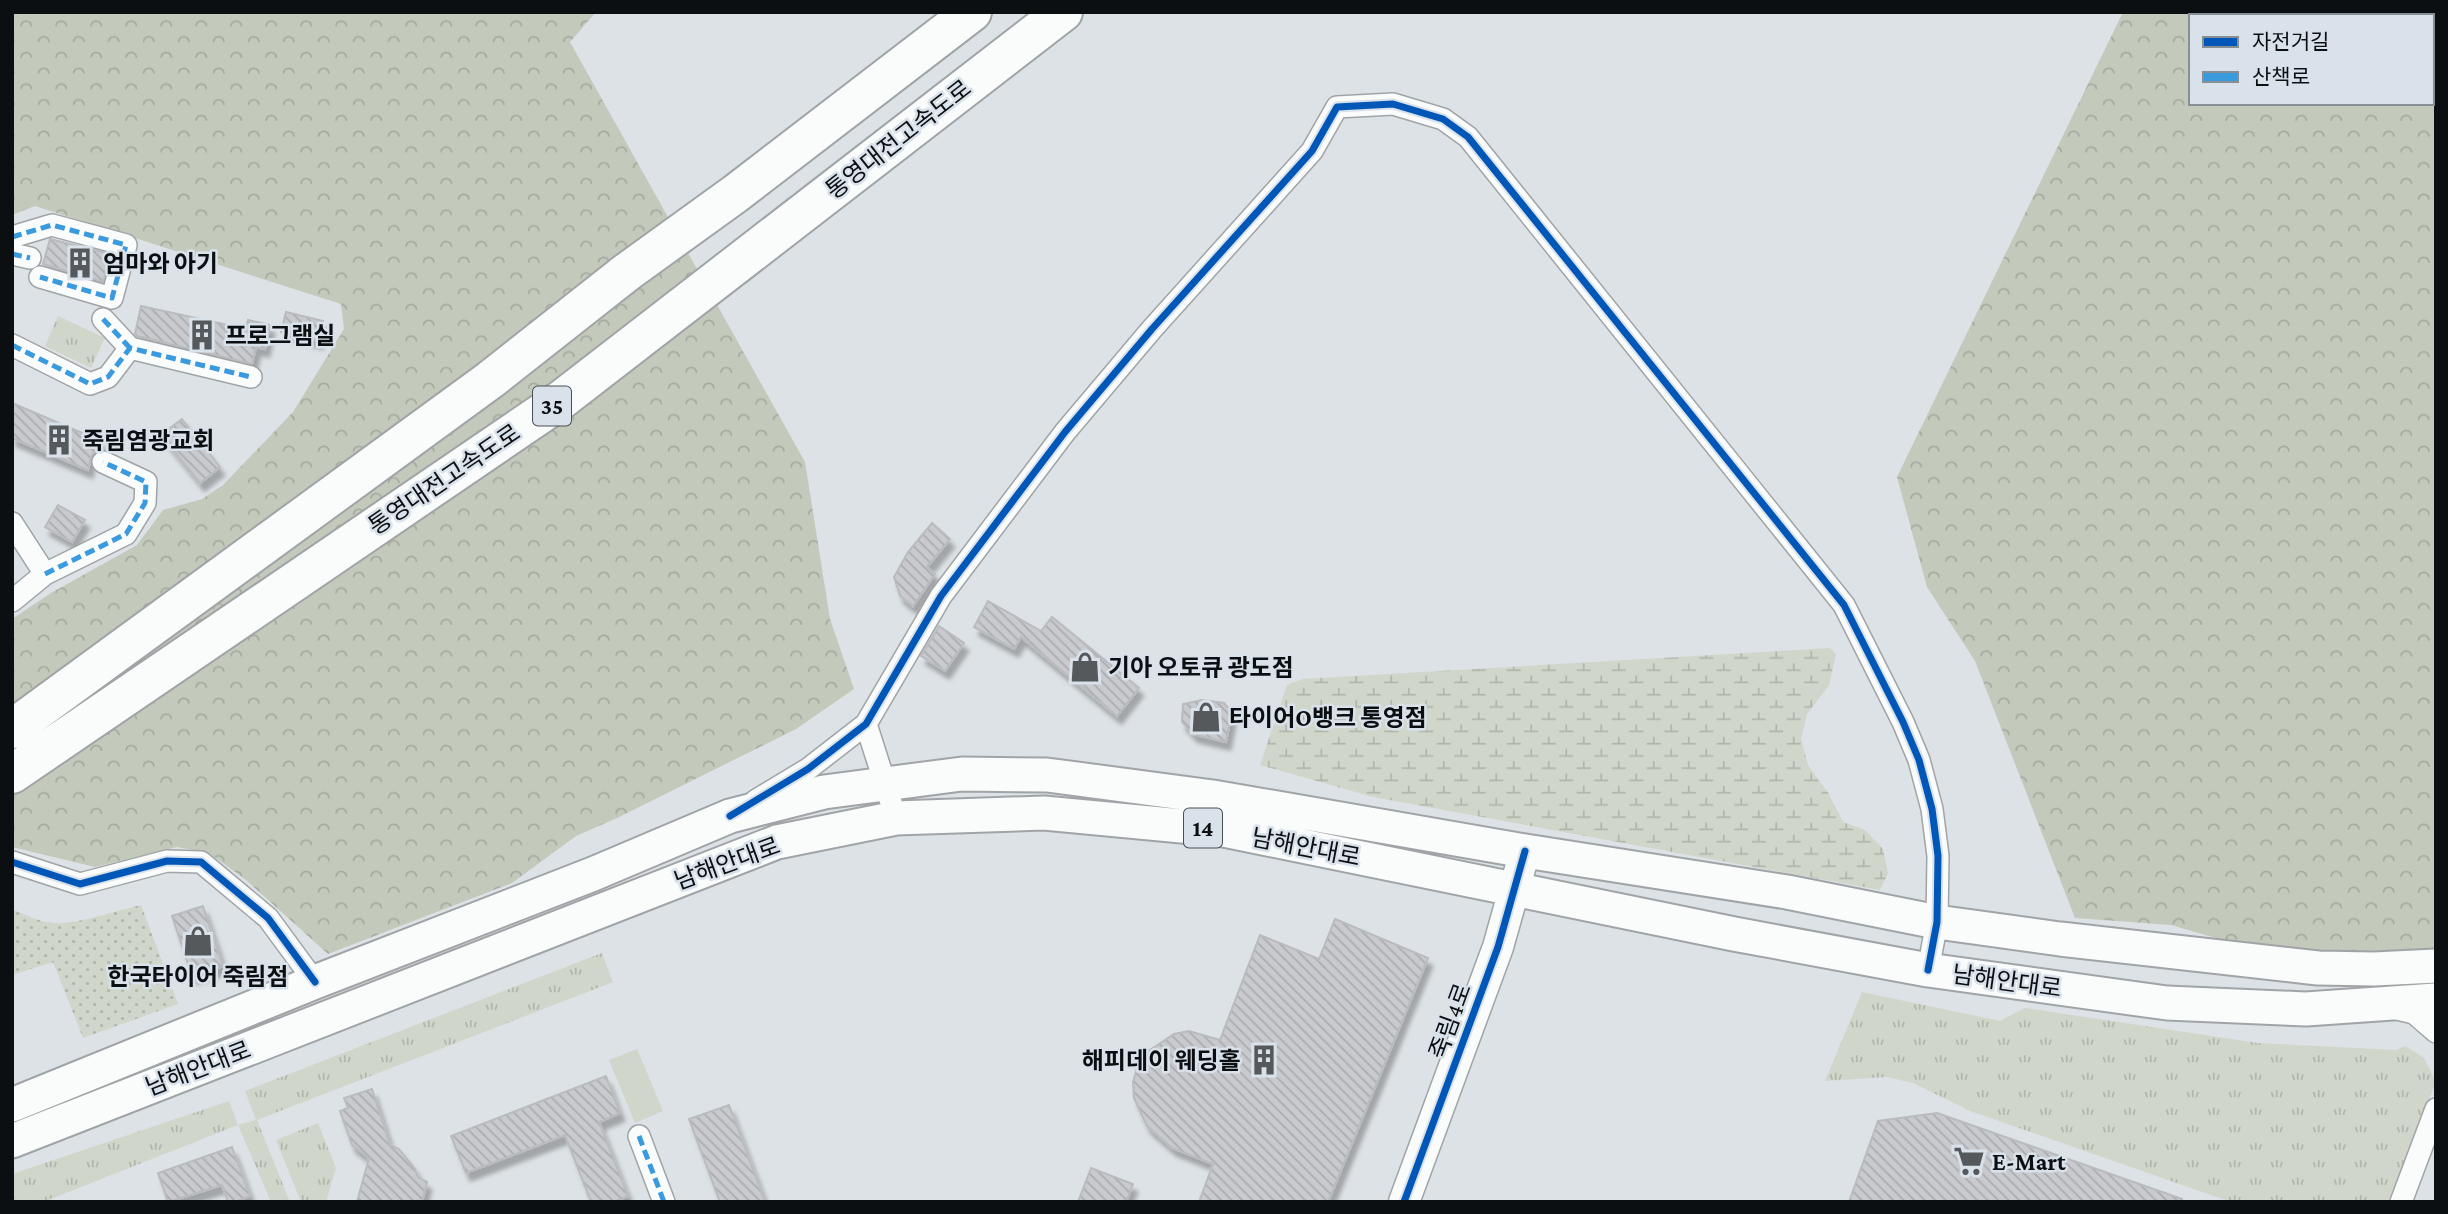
<svg xmlns="http://www.w3.org/2000/svg" width="2448" height="1214" viewBox="0 0 2448 1214" font-family="'Crimson Pro','Noto Sans KR',serif">
<defs>
<pattern id="grass-tufts" width="24" height="20" patternUnits="userSpaceOnUse" patternTransform="scale(1.75)"><rect width="24" height="20" fill="#d0d6c9"/><path d="M3 7l-1-3M5 7V3M7 7l1-3M15 17l-1-3M17 17v-4M19 17l1-3" fill="none" stroke="#b1b6ac"/></pattern>
<pattern id="forest-crowns" width="20" height="18" patternUnits="userSpaceOnUse" patternTransform="scale(1.75)"><rect width="20" height="18" fill="#c3c9bb"/><path d="M2 6a3 3 0 1 1 6 0M12 15a3 3 0 1 1 6 0" fill="none" stroke="#a6aba0"/></pattern>
<pattern id="wetland-marsh" width="20" height="14" patternUnits="userSpaceOnUse" patternTransform="scale(1.75)"><rect width="20" height="14" fill="#d0d6c9"/><path d="M1 5h8M5 5V1M11 12h8M15 12V8" fill="none" stroke="#b1b6ac"/></pattern>
<pattern id="garden-dots" width="8" height="8" patternUnits="userSpaceOnUse" patternTransform="scale(1.75)"><rect width="8" height="8" fill="#d0d6c9"/><path d="M2 2h.1M6 6h.1" fill="none" stroke="#b1b6ac" stroke-width="1.8" stroke-linecap="round"/></pattern>
<pattern id="building-back-hatch" width="6" height="6" patternUnits="userSpaceOnUse" patternTransform="scale(1.75)"><rect width="6" height="6" fill="#c8cace"/><path d="M-1 5l2 2M0 0l6 6M5-1l2 2" fill="none" stroke="#abacb0"/></pattern>
<filter id="shadow"><feDropShadow dx="4.5" dy="8" stdDeviation="2" flood-color="#0004"/></filter>
</defs>
<rect width="100%" height="100%" fill="#dde2e6"/>
<!-- grass -->
<path fill="url(#grass-tufts)" d="M58,316L105,338L91,368L45,346Z
M602,953L613,982L257,1120L290,1202H271L238,1125L43,1202H12V1174L229,1101L238,1125L256,1120L245,1091Z
M1862,992L2000,1021L2025,1008L2258,1043L2396,1050L2405,1046L2424,1058L2436,1082L2388,1202H2231L1970,1111L1913,1083L1887,1077L1825,1081Z
M318,1123L336,1168L326,1202H301L276,1140Z"/>
<!-- forest -->
<path fill="url(#forest-crowns)" fill-rule="evenodd" d="M12,12H596L570,42L805,462L830,619L854,689L796,729L617,818L576,836L512,883L328,954L246,880L209,853L177,847L95,867L12,847V619L51,593L137,545L163,510L202,499L223,485L293,412L344,329L341,304L35,206L12,215Z
M2123,12H2436V953L2284,958L2171,925L2075,918L1975,661L1927,587L1897,477ZM2191,16H2432V103H2191Z"/>
<!-- wetland -->
<path fill="url(#wetland-marsh)" d="M1830,648L1836,654L1829,685L1807,714L1801,739L1808,765L1829,794L1843,822L1865,830L1883,849L1888,873L1880,890L1373,797L1260,765L1287,685L1303,679Z"/>
<!-- garden -->
<path fill="url(#garden-dots)" d="M141,905L178,1004L83,1038L53,962L12,975V909C25,915 40,922 54,923C75,925 119,910 141,905Z"/>
<!-- pitch -->
<path fill="#d0d6c9" d="M637,1049L663,1111L635,1123L609,1060Z"/>
<!-- building -->
<path fill="url(#building-back-hatch)" stroke="#b9bbbf" stroke-width="2" filter="url(#shadow)" d="M50,239L110,254L103,282L43,264Z
M141,306L246,329L248,320L270,325L265,349L256,347L252,364L137,336L135,334Z
M286,312L323,321L319,341L281,332Z
M12,403L101,441L91,457L88,470L12,438Z
M182,419L220,467L200,483L161,435Z
M58,505L85,520L72,542L45,527Z
M932,523L950,539L927,567L935,574L913,606L900,596L894,577L908,552Z
M988,601L1041,631L1052,617L1139,688L1117,716L1021,637L1014,649L974,627Z
M939,626L964,643L945,671L921,656Z
M1202,700L1224,703L1232,712L1226,742L1193,734L1182,722L1183,704Z
M203,906L223,966L192,976L172,916Z
M1335,919L1428,958L1328,1202H1199L1213,1164L1172,1148L1147,1126L1134,1098L1133,1082L1137,1068L1147,1052L1174,1034L1189,1031L1220,1040L1260,935L1319,959Z
M606,1076L620,1113L599,1122L628,1196L614,1202H591L565,1135L466,1173L451,1136Z
M372,1089L390,1145L399,1149L415,1169L418,1177L427,1182L422,1202H357L369,1158L352,1145L340,1111L348,1108L344,1098Z
M729,1105L765,1202H720L689,1119Z
M1937,1113L2182,1199V1202H1849L1878,1121Z
M232,1147L250,1196L235,1202H228L222,1185L168,1202L158,1173Z
M1091,1168L1133,1184L1126,1202H1078Z"/>
<g fill="none" stroke-linecap="round" stroke-linejoin="round">
<!-- street casing -->
<g stroke="#a0a4a7" stroke-width="24">
<path id="street" d="M12,237L52,225L126,245L112,298L40,277
M12,254L30,258
M103,319L130,348
M12,345L90,384L108,377L130,348L251,377
M12,523L45,574L12,601
M45,574L126,534L145,503L146,482L103,462
M866,724L896,818
M755,801L808,769L866,724L941,596L1065,432L1152,329L1312,151L1337,107L1393,104L1443,119L1468,137L1844,605L1903,722L1919,760L1932,809L1938,856L1937,922L1928,970
M12,862L80,884L167,861L201,862L268,918L315,982
M2393,1008L2414,1013L2436,1032
M639,1136L664,1202
M2401,1202L2436,1109"/>
</g>
<!-- secondary casing -->
<g stroke="#a0a4a7" stroke-width="33">
<path id="secondary" d="M1404,1202L1498,947L1525,851"/>
</g>
<!-- primary casing -->
<g stroke="#a0a4a7" stroke-width="37">
<path id="primary" d="M12,1105L315,982L593,874L730,816L824,792L962,774L1047,775L1213,797L1525,851L1787,892L1937,922L2060,939L2318,968L2374,969L2436,966
M12,1141L777,842L896,818L1044,813L1224,830L1734,934L1928,970L2167,1003L2306,1009L2436,1000"/>
</g>
<!-- highway casing -->
<g stroke="#a0a4a7" stroke-width="42">
<path id="highway" d="M12,729L490,380L627,272L735,194L972,12
M12,774L561,400L1063,12"/>
</g>
<!-- street -->
<use href="#street" stroke="#fafbfb" stroke-width="21"/>
<!-- secondary -->
<use href="#secondary" stroke="#fafbfb" stroke-width="30"/>
<!-- primary -->
<use href="#primary" stroke="#fafbfb" stroke-width="33"/>
<!-- highway -->
<use href="#highway" stroke="#fafbfb" stroke-width="38"/>
<!-- quiet -->
<path stroke="#3a9ade" stroke-width="5" stroke-dasharray="10 5" stroke-linecap="butt" d="M12,237L52,225L126,245L112,298L40,277
M12,254L30,258
M103,319L130,348
M12,345L90,384L108,377L130,348L251,377
M45,574L126,534L145,503L146,482L103,462
M639,1136L664,1202"/>
<!-- cycleway casing -->
<g stroke="#d9e2ea" stroke-width="11">
<path id="cycleway" d="M730,816L808,769L866,724L941,596L1065,432L1152,329L1312,151L1337,107L1393,104L1443,119L1468,137L1844,605L1903,722L1919,760L1932,809L1938,856L1937,922L1928,970
M12,862L80,884L167,861L201,862L268,918L315,982
M1404,1202L1498,947L1525,851"/>
</g>
<!-- cycleway -->
<use href="#cycleway" stroke="#0057b8" stroke-width="7"/>
</g>
<!-- icons -->
<defs>
<g id="building-bare" transform="scale(2.415)"><path d="M-4-6H4V6H1V3H-1V6H-4ZM-2.5-4.3h1.7v1.8h-1.7ZM.8-4.3h1.7v1.8H.8ZM-2.5-1h1.7V.8h-1.7ZM.8-1h1.7V.8H.8Z" fill="#55595c" stroke="#d9e2ea" stroke-width="2.5" paint-order="stroke"/></g>
<g id="shop-bare" transform="scale(2.415)"><path d="M-5-2.5h2.3a2.7 3.5 0 0 1 5.4 0H5L5.5 6h-11ZM-1.5-2.5h3a1.5 2.3 0 0 0-3 0Z" fill="#55595c" stroke="#d9e2ea" stroke-width="2.5" paint-order="stroke"/></g>
<g id="supermarket-bare" transform="scale(2.415)"><path d="M-6-5.5h2.5l.6 2H6L4.5 2H-2.5L-4.4-4H-6ZM-1.5 3.2a1.3 1.3 0 1 0 .1 0ZM3 3.2a1.3 1.3 0 1 0 .1 0Z" fill="#55595c" stroke="#d9e2ea" stroke-width="2.5" paint-order="stroke"/></g>
</defs>
<g fill-rule="evenodd">
<use href="#building-bare" x="80" y="263"/>
<use href="#building-bare" x="202" y="335"/>
<use href="#building-bare" x="59" y="440"/>
<use href="#shop-bare" x="1085" y="667"/>
<use href="#shop-bare" x="1206" y="717"/>
<use href="#shop-bare" x="198" y="941"/>
<use href="#building-bare" x="1264" y="1060"/>
<use href="#supermarket-bare" x="1969" y="1161"/>
</g>
<g text-anchor="middle" dominant-baseline="central" stroke-width="5" stroke-linejoin="round" paint-order="stroke">
<!-- shield labels -->
<g fill="#d9e2ea" stroke="#4a4e53" stroke-width="2">
<rect x="533" y="386.5" width="38" height="39" rx="5"/>
<rect x="1184" y="808.5" width="38" height="39" rx="5"/>
</g>
<g font-size="23" font-weight="bold" fill="#0c0f12">
<text x="552" y="406">35</text>
<text x="1203" y="828">14</text>
</g>
<!-- street labels -->
<g font-size="24" fill="#0c0f12" stroke="#d9e2ea">
<text transform="translate(898 139) rotate(-38)">통영대전고속도로</text>
<text transform="translate(444 479) rotate(-34)">통영대전고속도로</text>
<text transform="translate(1306 847) rotate(11)">남해안대로</text>
<text transform="translate(727 863) rotate(-20)">남해안대로</text>
<text transform="translate(2007 981) rotate(8)">남해안대로</text>
<text transform="translate(1450 1021) rotate(-70)">죽림4로</text>
<text transform="translate(198 1068) rotate(-21)">남해안대로</text>
</g>
<!-- poi labels -->
<g font-size="24" font-weight="bold" fill="#0c0f12" stroke="#d9e2ea" text-anchor="start">
<text x="103" y="263">엄마와 아기</text>
<text x="225" y="335">프로그램실</text>
<text x="82" y="440">죽림염광교회</text>
<text x="1108" y="667">기아 오토큐 광도점</text>
<text x="1229" y="717">타이어O뱅크 통영점</text>
<text x="198" y="976" text-anchor="middle">한국타이어 죽림점</text>
<text x="1241" y="1060" text-anchor="end">해피데이 웨딩홀</text>
<text x="1992" y="1161">E-Mart</text>
</g>
</g>
<!-- border -->
<rect width="2448" height="1214" fill="none" stroke="#0c0f12" stroke-width="28"/>
<!-- legend -->
<rect x="2189" y="14" width="245" height="91" fill="#d9e2ea" stroke="#878e94" stroke-width="2"/>
<rect x="2203" y="37" width="35" height="10" fill="#0057b8" stroke="#878e94" stroke-width="2"/>
<text x="2252" y="49" font-size="21" fill="#0c0f12">자전거길</text>
<rect x="2203" y="72" width="35" height="10" fill="#3a9ade" stroke="#878e94" stroke-width="2"/>
<text x="2252" y="84" font-size="21" fill="#0c0f12">산책로</text>
</svg>
